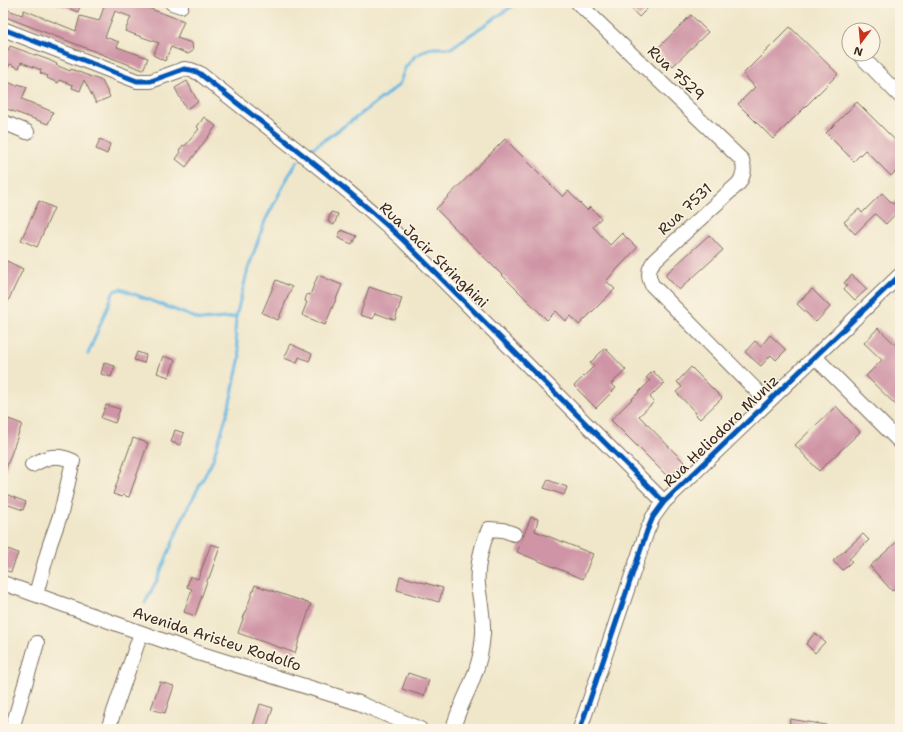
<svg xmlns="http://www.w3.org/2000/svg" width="903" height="732" viewBox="0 0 903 732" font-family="'Shantell Sans',sans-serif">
<rect width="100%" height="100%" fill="#fcf5e5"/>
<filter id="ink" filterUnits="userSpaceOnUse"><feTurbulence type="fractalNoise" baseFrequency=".025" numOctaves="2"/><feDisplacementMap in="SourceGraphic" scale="8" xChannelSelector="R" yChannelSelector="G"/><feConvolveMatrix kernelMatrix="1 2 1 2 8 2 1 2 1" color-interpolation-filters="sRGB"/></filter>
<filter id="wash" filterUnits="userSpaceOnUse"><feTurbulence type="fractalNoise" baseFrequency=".012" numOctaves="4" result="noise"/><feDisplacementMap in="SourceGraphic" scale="16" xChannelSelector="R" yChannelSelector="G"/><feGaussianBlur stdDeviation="0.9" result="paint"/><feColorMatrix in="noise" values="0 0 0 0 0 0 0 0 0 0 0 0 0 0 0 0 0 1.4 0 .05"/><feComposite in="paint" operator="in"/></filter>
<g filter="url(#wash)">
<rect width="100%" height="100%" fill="#f0e7cb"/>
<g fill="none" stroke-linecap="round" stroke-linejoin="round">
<!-- stream -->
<path stroke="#69b8e3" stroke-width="3" d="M310,150L357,117L399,85L405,68L415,56L430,48H451L517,3
M88,354L114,291L121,289L201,320L236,317
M145,603L158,578L183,517L212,462L228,411L240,357L235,333L236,317L248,269L265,221L289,175L298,161"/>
</g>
<g id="blocks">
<!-- building -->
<path fill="#cf94a6" d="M55,3H81L78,12Z
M96,3H134L184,21L177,38L192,43L193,51L188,54L171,47L165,61L153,55L159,43L125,31L131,17L115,11L105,37L119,42L117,47L148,58L143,70L3,16V8L22,15L24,10L76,31L80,16L99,21L104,7Z
M626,3H653L639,17Z
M691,15L708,32L673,66L657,49Z
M790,27L838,74L773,139L738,104L755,87L743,74Z
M10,46L49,60L57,64L56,65L70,71L71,69L102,81L110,97L96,103L84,80L80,91L72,88L73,85L59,80L58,83L47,78L48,76L40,73L41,70L21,62L19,68L10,64L3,79V52L7,53Z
M187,81L198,102L186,109L175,88Z
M8,82L17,86L18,84L27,87L22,99L53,112L48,124L4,108L7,99L3,98V94Z
M857,102L895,140L900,135V167L891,176L865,150L854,161L826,133Z
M204,117L216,126L186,167L176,159L181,152L179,151L183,145L185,146L199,129L197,127Z
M100,139L110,144L107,154L96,149Z
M505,139L563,197L568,191L587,210L590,207L601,218L593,227L610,245L622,233L637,248L606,281L615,289L579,325L571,316L566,321L556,311L547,320L436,209Z
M882,193L893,204L900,197V209L886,224L875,214L855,234L844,222L859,209L862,213Z
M39,201L54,208L37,247L21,240Z
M331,212L338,214L334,225L328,222Z
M341,230L356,236L352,244L338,238Z
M709,235L723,250L679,290L665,275Z
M7,261L23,269L3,312V269Z
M318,275L342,285L325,325L302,315L307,302L305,301L307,294L310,295Z
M852,275L867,289L855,300L844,289L847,285L844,283Z
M276,280L292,287L278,320L262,313Z
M369,287L402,298L395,320L375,313L373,319L360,315Z
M812,289L830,307L816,322L797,304Z
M878,328L900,349V409L866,376L882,360L864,343Z
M770,335L786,350L776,360L771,355L761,366L745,352L755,341L761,346Z
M291,344L312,354L309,361L299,357L297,363L284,358Z
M605,348L626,370L611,384L616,388L596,408L574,386L594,366L590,363Z
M137,352L146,355L144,363L134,360Z
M163,356L175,360L169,377L157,373Z
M104,363L115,366L111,377L101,374Z
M691,367L722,398L700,419L695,414L696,413L676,392L682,387L677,382Z
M653,371L664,383L650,397L654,402L639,416L684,462L669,478L611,420L650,381L646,378Z
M106,405L120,409L115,423L101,418Z
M836,406L860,432L819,471L795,445Z
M3,417L22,424L4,474H3Z
M175,430L184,433L180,445L171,442Z
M133,438L148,443L129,497L123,495L122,497L113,494Z
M548,480L567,487L564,495L544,488Z
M3,493L26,502L23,510L3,503Z
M531,517L538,519L535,531L593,554L583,579L517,552Z
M863,534L869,540L849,559L852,561L843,570L833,561Z
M900,539V584L892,591L870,566Z
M211,544L220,547L209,578H208L195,616L184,612L192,589L187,587L190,576L198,579Z
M8,549L18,553L11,572L3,570V564Z
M400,576L443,588L439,602L397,590Z
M255,585L311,604L295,653L238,633Z
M815,633L825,642L815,653L806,644Z
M408,673L429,680L424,696L402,689Z
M160,682L174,686L165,713L151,709Z
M260,704L273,708L266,729H252Z
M790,719L826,725V729H789Z"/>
</g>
</g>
<g filter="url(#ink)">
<use href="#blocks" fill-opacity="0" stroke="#7a6c5b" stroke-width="1"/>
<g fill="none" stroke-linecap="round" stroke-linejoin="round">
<!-- minor casing -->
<g stroke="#7a6c5b" stroke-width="16">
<path id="minor" d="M172,3L181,6
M578,3L742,160C745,169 744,175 739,183L655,260C648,268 647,275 652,285L768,402
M3,29L137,81H151L184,69L191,70L199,73C268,128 339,180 403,240L664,502
M859,54L900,96
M3,122L27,132
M815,357L900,442
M32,465C47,457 56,453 73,461L61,513L50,544L36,594
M3,583L195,652L359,703L420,729
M12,729L37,643
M108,729L141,633
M453,729C457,712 466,697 472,681C478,667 482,649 483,634C484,617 480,601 478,585C476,568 482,544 489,529L503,530L514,534
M580,729L647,531L653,517L664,502L900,275"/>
</g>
<!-- minor -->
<use href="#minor" stroke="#fff" stroke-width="14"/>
<!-- cycleway casing -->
<g stroke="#fcf5e5" stroke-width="8">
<path id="cycleway" d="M3,29L137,81H151L184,69L191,70L199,73C268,128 339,180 403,240L664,502
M580,729L647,531L653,517L664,502L900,275"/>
</g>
<!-- cycleway -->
<use href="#cycleway" stroke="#0057b8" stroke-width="5"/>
</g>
</g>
<g text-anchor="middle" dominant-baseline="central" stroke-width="3" stroke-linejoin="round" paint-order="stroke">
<!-- street labels -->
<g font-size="15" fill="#3b2a1e" stroke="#fcf5e5">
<text transform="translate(676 73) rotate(43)">Rua 7529</text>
<text transform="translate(685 209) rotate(-43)">Rua 7531</text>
<text transform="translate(434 255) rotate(44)">Rua Jacir Stringhini</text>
<text transform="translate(721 431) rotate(-44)">Rua Heliodoro Muniz</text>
<text transform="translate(217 639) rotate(18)">Avenida Aristeu Rodolfo</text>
</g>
</g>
<!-- margin -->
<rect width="903" height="732" fill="none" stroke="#fcf5e5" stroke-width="16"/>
<!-- north arrow -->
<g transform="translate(861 42) rotate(196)"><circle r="19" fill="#fcf5e5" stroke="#afa495"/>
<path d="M0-3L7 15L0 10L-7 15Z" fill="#c8321e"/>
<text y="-6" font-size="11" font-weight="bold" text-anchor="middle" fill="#3b2a1e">N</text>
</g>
</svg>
